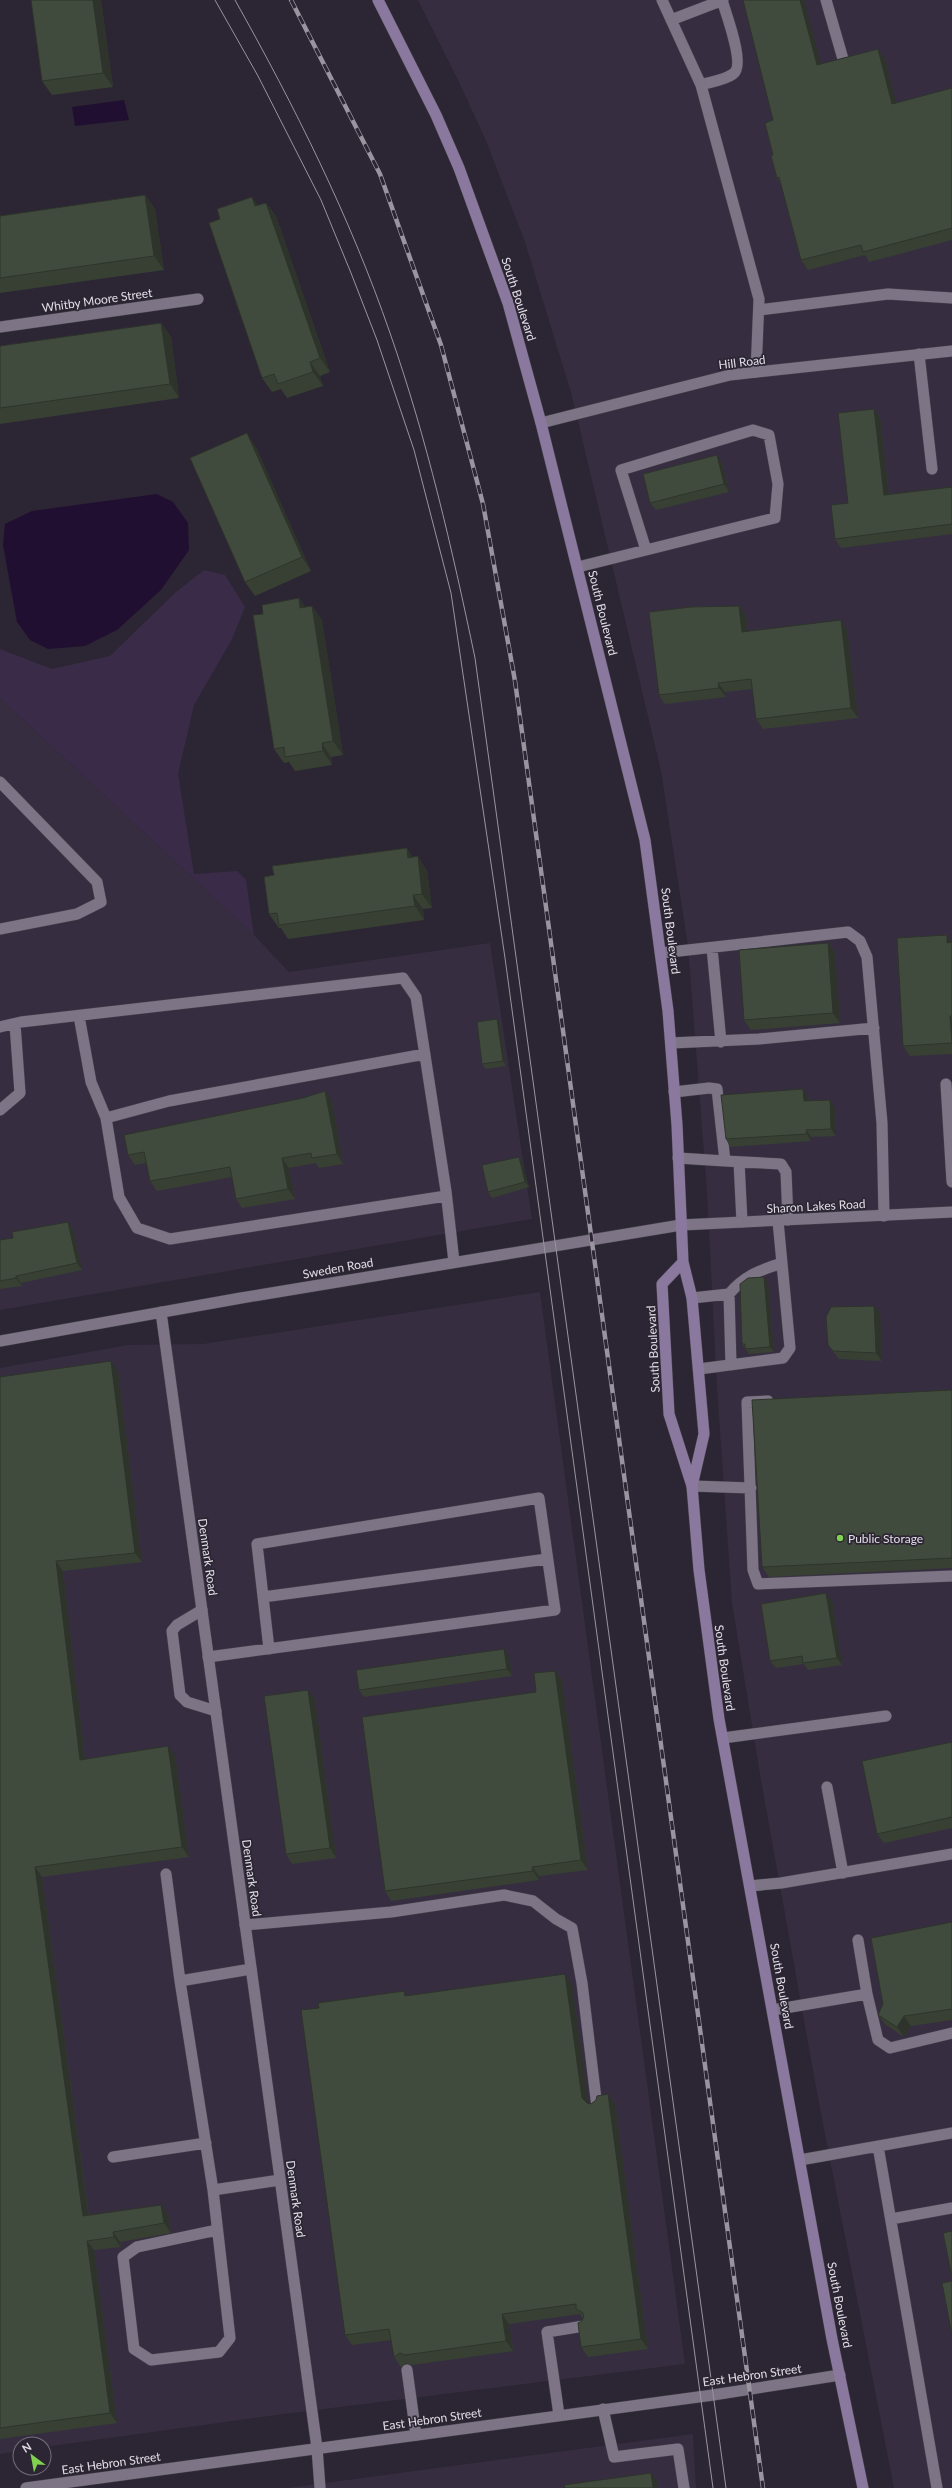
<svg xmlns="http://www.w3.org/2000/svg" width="952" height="2488" viewBox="0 0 952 2488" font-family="Lato,sans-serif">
<rect width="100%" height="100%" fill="#2c2533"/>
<!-- built -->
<path fill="#362e40" d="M418,0H952V2488H894L818,2098L761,1780L732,1603L717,1388L707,1192L688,946L661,771L572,396L525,242L487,143L460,84Z
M0,698L254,935L289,972L490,943L532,1219L0,1310Z
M540,1292L685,2364L276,2415L44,2447V2444H20V2451L0,2454V1368L128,1345L203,1344Z
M693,2434L696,2488H287Z"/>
<!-- green -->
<path fill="#3a2b49" d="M204,570L225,575L245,607L232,639L194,705L178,774L194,874L237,871L246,880L254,935L0,698V649L52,669L110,656L176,592Z"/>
<!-- water -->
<path fill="#210f31" d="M124,100L129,120L75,126L72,107Z
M157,494L173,502L188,523L189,550L161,590L117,630L85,646L48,649L30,640L17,622L3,545L5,524L32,511Z"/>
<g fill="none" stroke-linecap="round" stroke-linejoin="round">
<!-- service casing -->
<g stroke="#45404b" stroke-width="12">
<path id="service" d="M662,0L701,85L759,299L756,372
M826,0L843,59
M671,20L723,0
M701,85C710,82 725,80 733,74C746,66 726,14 722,0
M759,310L888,294L952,298
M919,354L932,469
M578,567C643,551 709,534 775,518L778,484L769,435L753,430L621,470L646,550
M0,782L97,882L101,902L77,914L0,929
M712,948L721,1042
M661,953L848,932L860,941L867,957L882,1123L884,1216
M79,1016L91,1082L106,1118
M0,1027L21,1022L403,978L416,997L446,1191L454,1262
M671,1043L759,1039L874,1028
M425,1054L169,1101L106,1118L119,1197L137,1228L170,1239L446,1196
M946,1084L952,1182
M674,1092L709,1088L717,1089L725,1161L781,1164L786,1172L788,1220
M0,1110L20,1093L15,1024
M678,1158L725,1161
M739,1162L742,1222
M692,1298L729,1294
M731,1365L729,1294C744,1276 760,1270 782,1263
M699,1369L783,1358L790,1348L778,1221
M768,1401L747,1402L753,1570L758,1584L952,1576
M692,1486L751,1488
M263,1597L547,1559
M202,1610L177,1625L172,1631L180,1695L187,1702L216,1711
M208,1657L555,1610L539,1498L257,1544L269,1649
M723,1738L886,1716
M827,1787L843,1873
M166,1874L180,1981
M750,1886L781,1883L952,1854
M245,1925L391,1912L504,1895L533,1901L556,1919L572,1928L582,1983L597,2107
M858,1940L867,1994
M773,2010L867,1994L878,2040L890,2048L952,2033
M878,2146L937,2488
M113,2157L206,2143
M800,2160L952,2133
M213,2190L180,1981L251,1969
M891,2219L952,2208
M217,2230L137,2247L123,2257L134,2349L151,2360L219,2352L230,2338L213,2190L280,2180
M407,2370L416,2435
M603,2409L614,2457L678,2449L684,2488
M559,2415L547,2332L584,2326
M317,2448L320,2488"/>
</g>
<!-- minor casing -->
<g stroke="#45404b" stroke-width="12">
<path id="minor" d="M0,327L198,299
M541,423L730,375L952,351
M161,1312L317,2448
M0,1341L241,1298L681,1225"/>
</g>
<!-- tertiary casing -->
<g stroke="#45404b" stroke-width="12">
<path id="tertiary" d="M681,1225L952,1212
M26,2488L713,2395L840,2375"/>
</g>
<!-- secondary casing -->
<g stroke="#45404b" stroke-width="12">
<path id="secondary" d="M378,0L436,115L459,168L508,303L541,423L645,840L668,1011L677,1125L683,1262L692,1298L704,1434L692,1486
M683,1262L662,1284L669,1414L692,1486L699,1570L719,1719L832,2339L863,2488"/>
</g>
<!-- service -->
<use href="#service" stroke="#7d7585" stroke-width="11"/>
<!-- minor -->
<use href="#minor" stroke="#7d7585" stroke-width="11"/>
<!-- tertiary -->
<use href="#tertiary" stroke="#7d7585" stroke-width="11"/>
<!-- secondary -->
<use href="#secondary" stroke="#8b789e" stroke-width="11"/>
<!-- tram -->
<path stroke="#99949f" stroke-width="1" d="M215,0L258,76L321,200L351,273L377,340L414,450L451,593L505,958L713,2488
M235,0C295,107 350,217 390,333C427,439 452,548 475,658L726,2488"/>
<!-- rail casing -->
<g stroke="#99949f" stroke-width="4.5">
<path id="rail" d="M291,0L380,174L441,345L483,504L515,681L763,2488"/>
</g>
<!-- rail -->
<use href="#rail" stroke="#2c2533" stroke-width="3" stroke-dasharray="9" stroke-linecap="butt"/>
</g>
<!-- wall -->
<path fill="#384034" d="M101,0L113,87L52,95L42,81Z
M878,49L885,59L896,103L952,88V240L869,262L865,255L808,270L801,260L781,184L777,178L773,155V120L821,64Z
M145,195L155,209L164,270L0,293V216Z
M266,203L276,216L330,372L320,376L323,386L287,398L281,389L272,392L262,378L258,205Z
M161,323L171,337L179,398L0,424V346Z
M874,409L880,418L889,494L952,487V534L841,548L835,539L848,503Z
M256,447L311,571L255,596L245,582Z
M722,463L729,492L656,510L650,503Z
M312,606L322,620L343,755L331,757L332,765L295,771L289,762L284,763L274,749L305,607Z
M739,606L746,616L748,631L847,630L858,718L763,729L756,719L753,689L725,692L726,697L665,704L659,695Z
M413,857L427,870L432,908L423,909L424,920L288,939L281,928H279L269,914Z
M947,935L952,942V1054L910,1056L903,1046Z
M828,943L835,952L840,1023L751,1030L744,1020Z
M500,1024L506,1066L486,1069L482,1064Z
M325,1091L332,1101L343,1164L319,1168L316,1163L289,1168L295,1199L242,1208L236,1199L232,1177L157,1191L150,1181L146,1163L135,1165L128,1155Z
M808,1096L809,1101L835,1107L836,1136L811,1137V1141L730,1147L726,1139Z
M522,1162L529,1187L492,1198L488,1192Z
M68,1222L73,1229L82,1270L21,1283L22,1286L0,1289V1240L13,1238Z
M768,1283L774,1352L749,1354L742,1344Z
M880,1313L882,1361L839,1359L828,1345Z
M118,1371L142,1562L63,1571L85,1759L175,1755L189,1857L42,1877L89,2215L161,2205L168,2215L171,2233L120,2242L121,2247L94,2250L117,2423L0,2439V1377Z
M952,1390V1568L769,1577L762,1567Z
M832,1601L842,1665L808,1670L804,1664L776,1668L770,1661Z
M504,1649L509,1657L512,1676L364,1697L359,1690Z
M562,1680L588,1870L539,1876V1880L391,1901L385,1891L536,1692Z
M315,1700L336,1858L292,1864L286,1854Z
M952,1742V1828L884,1843L877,1834Z
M952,1922V2020L911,2026L904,2037L885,2024L878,2015Z
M572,1984L588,2104H591L608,2094L615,2104L648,2349L588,2357L581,2347L582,2321L583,2319L580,2314L509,2324L513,2351L412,2365L406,2363L401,2367L394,2357L391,2340L352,2345L345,2335L319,2008L404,1991L408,1996Z"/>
<!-- shaded-wall -->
<path fill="#2e342b" d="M93,0H101L113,87L103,73Z
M800,0H804L824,75L817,65Z
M878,49L885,59L899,114L892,104Z
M145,195L155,209L164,270L154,256Z
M252,197L262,211L255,206Z
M266,203L276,216L330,372L320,358Z
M161,323L171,337L179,398L170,384Z
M310,362L320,376L323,386L313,372Z
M874,409L880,418L890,504L884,495Z
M247,433L256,447L311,571L302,557Z
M717,455L722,463L729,492L724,484Z
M299,598L309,612L300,608Z
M312,606L322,620L343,755L333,741Z
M739,606L746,616L749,642L742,632Z
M841,620L847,630L858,718L851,708Z
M718,683L725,692L726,697L719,688Z
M322,743L331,757L332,765L323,751Z
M407,848L416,862L408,858Z
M418,856L427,870L432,908L422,894Z
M413,895L423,909L424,920L415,906Z
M947,935L952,943H947Z
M828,943L835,952L840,1023L833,1013Z
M950,1016L952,1019V1044V1043Z
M497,1019L500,1024L506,1066L503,1061Z
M803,1089L808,1096L809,1108L804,1101Z
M325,1091L332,1101L343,1164L337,1154Z
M830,1100L835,1107L836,1136L831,1129Z
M806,1130L811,1137V1141L807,1134Z
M519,1157L522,1162L529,1187L525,1182Z
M282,1158L289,1168L295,1199L288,1189Z
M68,1222L73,1229L82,1270L77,1263Z
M16,1276L21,1283L22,1286L16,1278Z
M764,1277L768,1283L774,1352L770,1347Z
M874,1306L880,1313L882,1361L876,1353Z
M111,1361L118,1371L142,1562L135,1553Z
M56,1561L63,1571L86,1769L80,1760Z
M826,1593L832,1601L842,1665L837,1658Z
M504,1649L509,1657L512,1676L507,1669Z
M555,1671L562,1680L588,1870L581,1860Z
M308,1690L315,1700L336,1858L330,1848Z
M168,1746L175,1755L189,1857L182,1847Z
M35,1867L42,1877L90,2225L83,2216Z
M532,1867L539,1876V1880L533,1871Z
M565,1974L572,1984L589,2108L582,2098Z
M404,1991L411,2001L405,1996Z
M904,2016L911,2026L904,2037L897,2027Z
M608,2094L615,2104L648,2349L641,2339Z
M161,2205L168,2215L171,2233L164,2223Z
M113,2232L120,2242L121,2247L114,2237Z
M87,2241L94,2250L117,2423L110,2413Z
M502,2314L509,2324L513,2351L506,2341Z
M651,2473L658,2483V2488H653Z"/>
<!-- building -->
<path fill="#414b3d" stroke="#2e342b" d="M31,0H93L103,73L42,81Z
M743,0H800L817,65L878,49L892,104L952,88V228L863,252L861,245L801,260L779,177L777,178L771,156L773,155L765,123L773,120Z
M145,195L154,256L0,278V216Z
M252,197L255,206L266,203L320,358L310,362L313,372L278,384L274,374L262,378L209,223L220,219L217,209Z
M161,323L170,384L0,408V346Z
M874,409L884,495L952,487V524L835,539L831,505L848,503L838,413Z
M247,433L302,557L245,582L190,458Z
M717,455L724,484L650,503L643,474Z
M299,598L300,608L312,606L333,741L322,743L323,751L285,757L284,747L274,749L253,615L263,614L262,605Z
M739,606L742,632L841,620L851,708L756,719L751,679L718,683L719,688L659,695L649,612L691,607Z
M407,848L408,858L418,856L422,894L413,895L415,906L279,925L277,913L269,914L264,877L274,875L272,866Z
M947,935V943L952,942V1016H950L952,1043L903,1046L897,938Z
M828,943L833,1013L744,1020L739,950Z
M497,1019L503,1061L482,1064L477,1022Z
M803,1089L804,1101L830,1100L831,1129L806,1130L807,1134L726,1139L721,1095Z
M325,1091L337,1154L312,1158L311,1153L282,1158L288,1189L236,1199L230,1167L150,1181L144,1152L128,1155L124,1135L303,1098Z
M519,1157L525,1182L488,1192L482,1165Z
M68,1222L77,1263L16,1276V1278L0,1281V1240L13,1238L12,1232Z
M764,1277L770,1347L745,1349V1344H742L740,1284L748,1278Z
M874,1306L876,1353L833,1351L828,1345L826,1317L831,1307Z
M111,1361L135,1553L56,1561L80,1760L168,1746L182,1847L35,1867L83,2216L161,2205L164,2223L113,2232L114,2237L87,2241L110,2413L0,2428V1377Z
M952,1390V1558L762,1567L752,1400Z
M826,1593L837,1658L803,1663L802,1656L770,1661L761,1604Z
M504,1649L507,1669L359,1690L356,1670Z
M555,1671L581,1860L532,1867L533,1871L385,1891L362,1717L536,1692L534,1673Z
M308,1690L330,1848L286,1854L264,1696Z
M952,1742V1817L877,1834L862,1761Z
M952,1922V2009L904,2016L897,2027L878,2015L883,2004L871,1938Z
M565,1974L582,2098L587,2103L591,2104L596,2100L597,2096L608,2094L641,2339L581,2347L578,2323L582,2321L584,2315L582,2312L576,2309V2304L502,2314L506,2341L405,2355L400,2353L394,2357L389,2329L345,2335L301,2010L319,2008L318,2003L404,1991L405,1996Z
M952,2231V2277L943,2233Z
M952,2281V2335L942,2283Z
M651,2473L653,2488H565L564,2485Z"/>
<!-- markers -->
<circle fill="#82d050" stroke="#2c2533" stroke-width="1.5" cx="840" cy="1538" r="4"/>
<g text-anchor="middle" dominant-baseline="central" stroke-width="3.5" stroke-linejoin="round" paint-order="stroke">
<!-- street labels -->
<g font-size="12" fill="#e2dee7" stroke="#2c2533">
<text transform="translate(519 299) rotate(72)">South Boulevard</text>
<text transform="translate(97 300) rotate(-8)">Whitby Moore Street</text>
<text transform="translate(742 362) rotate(-7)">Hill Road</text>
<text transform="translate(603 613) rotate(76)">South Boulevard</text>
<text transform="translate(671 931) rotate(83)">South Boulevard</text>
<text transform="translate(816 1206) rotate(-3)">Sharon Lakes Road</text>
<text transform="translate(338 1268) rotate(-10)">Sweden Road</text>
<text transform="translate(653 1349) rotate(-93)">South Boulevard</text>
<text transform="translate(208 1557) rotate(82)">Denmark Road</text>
<text transform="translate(725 1668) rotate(82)">South Boulevard</text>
<text transform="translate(252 1878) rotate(82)">Denmark Road</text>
<text transform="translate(782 1986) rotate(80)">South Boulevard</text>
<text transform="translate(296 2199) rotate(82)">Denmark Road</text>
<text transform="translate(840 2305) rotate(79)">South Boulevard</text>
<text transform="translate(752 2375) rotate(-8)">East Hebron Street</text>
<text transform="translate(432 2419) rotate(-8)">East Hebron Street</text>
<text transform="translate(111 2463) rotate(-8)">East Hebron Street</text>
</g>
<!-- poi labels -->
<g font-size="12" fill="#e2dee7" stroke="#2c2533" text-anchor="start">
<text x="848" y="1538">Public Storage</text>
</g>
</g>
<!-- north arrow -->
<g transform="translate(32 2456) rotate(328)"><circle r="19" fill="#2c2533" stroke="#756f7b"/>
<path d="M0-3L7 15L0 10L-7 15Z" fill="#82d050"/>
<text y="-6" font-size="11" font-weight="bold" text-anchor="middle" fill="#e2dee7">N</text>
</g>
</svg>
